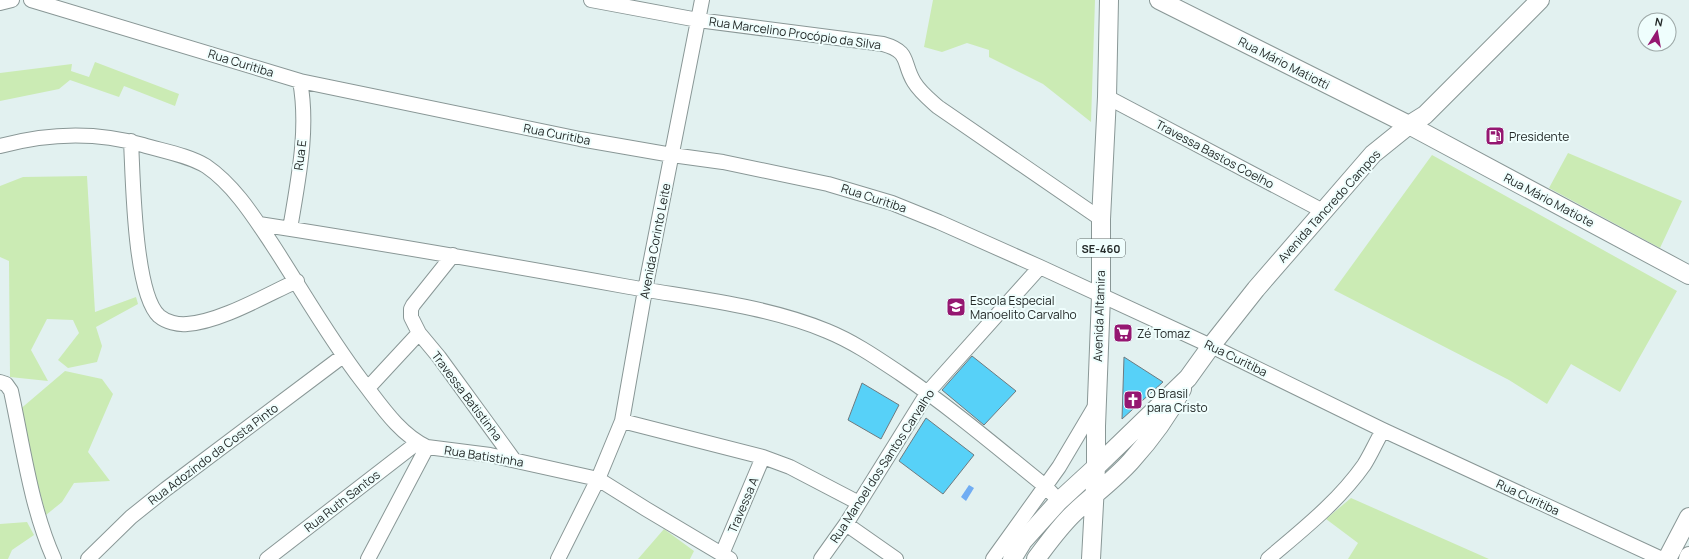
<svg xmlns="http://www.w3.org/2000/svg" width="1689" height="559" viewBox="0 0 1689 559" font-family="Manrope,sans-serif">
<rect width="100%" height="100%" fill="#e2f1f0"/>
<!-- green -->
<path fill="#cbebb4" d="M933,0H1095L1091,122L1043,84L989,57V50L967,43L942,52L924,47Z
M95,62L179,94L175,106L124,86L119,97L70,80L59,89L0,101V73L72,64L71,71L89,77Z
M1568,153L1682,201L1660,248L1549,188Z
M1432,155L1677,291L1620,392L1571,364L1547,404L1509,380L1334,290Z
M87,176L95,312L136,297L138,304L96,327L102,346L97,362L68,368L58,360L79,333L73,320L47,319L31,350L48,381L10,377L9,261L0,257V186L23,177Z
M65,371L102,379L113,394L88,452L110,481L74,483L62,502L46,515L18,411Z
M1351,498L1489,559H1348L1358,543L1326,519Z
M27,522L34,535L12,550L8,559H0V524Z
M664,529L694,551L690,559H638Z"/>
<!-- water -->
<path fill="#70adf3" d="M969,485L974,488L966,501L961,497Z"/>
<!-- building -->
<path fill="#57d1f8" stroke="#6e7a7f" d="M972,356L1016,391L984,425L942,390Z
M1124,357L1163,382L1122,419Z
M862,383L899,405L881,439L848,420Z
M926,418L974,455L943,494L899,461Z"/>
<g fill="none" stroke-linecap="round" stroke-linejoin="round">
<!-- minor casing -->
<g stroke="#899796" stroke-width="16">
<path id="minor" d="M31,0L300,81L580,139L672,155L723,162L828,184L892,203L939,222L1040,267L1211,346L1383,430L1662,559
M591,0L698,20L883,44C911,52 902,62 914,82C920,92 929,99 938,107L1101,219
M0,3L12,0
M1107,97L1323,211
M131,141C133,177 134,293 159,316C166,322 178,325 187,324C220,322 266,295 297,281
M0,146C48,133 95,131 143,145C163,151 188,155 206,166C234,185 254,217 272,244C302,290 329,338 362,381C380,404 399,434 427,447L490,455L598,479L646,509L730,559
M259,224C381,243 502,264 624,286C690,298 765,305 827,331C854,342 877,358 901,374C951,408 998,448 1045,486L1059,501
M290,229C298,180 309,130 300,81
M453,255L413,305L411,309V317L419,333L439,357L514,460
M0,382L6,384L11,391C23,446 31,508 54,559
M368,388L419,333
M622,421L763,457L790,467L859,503
M846,524L896,559
M722,554L763,457
M88,559L131,517L166,489L343,356
M267,559L417,443
M368,559L427,447
M558,559L598,479L622,421L645,290L702,0
M821,559L846,524L928,392L1040,267
M993,559L1059,467L1097,403
M1268,559C1302,530 1338,502 1364,465C1371,454 1376,442 1383,430"/>
</g>
<!-- major casing -->
<g stroke="#899796" stroke-width="20">
<path id="major" d="M1159,0L1409,125L1689,275
M1012,559L1023,541L1059,501L1096,467L1188,378L1211,346L1256,289L1373,154L1409,125L1425,115L1540,0
M1036,559C1048,543 1060,526 1075,512C1093,495 1114,480 1131,461C1151,439 1168,416 1182,389
M1091,559L1096,467V426L1101,296V219L1107,97L1109,0
M1667,559L1689,517
M1688,559L1689,556"/>
</g>
<!-- minor -->
<use href="#minor" stroke="#fff" stroke-width="14"/>
<!-- major -->
<use href="#major" stroke="#fff" stroke-width="18"/>
</g>
<!-- icons -->
<defs>
<g id="fuel-square" transform="scale(1)"><rect x="-9" y="-9" width="18" height="18" rx="4" fill="#951771" stroke="#effefd"/><path d="M-5.5-6h7V0h2V4h1.3V-2.5L3-4.5l.8-.8L6-3V5H2.5V1h-1V6h-7ZM-4.2-4.7v3.2H.2V-4.7Z" fill="#fff"/></g>
<g id="school-square" transform="scale(1)"><rect x="-9" y="-9" width="18" height="18" rx="4" fill="#951771" stroke="#effefd"/><path d="M0-5L7-2L0 1L-7-2ZM-4 1L0 2.5L4 1V4Q0 6-4 4Z" fill="#fff"/></g>
<g id="supermarket-square" transform="scale(1)"><rect x="-9" y="-9" width="18" height="18" rx="4" fill="#951771" stroke="#effefd"/><path d="M-6-5.5h2.5l.6 2H6L4.5 2H-2.5L-4.4-4H-6ZM-1.5 3.2a1.3 1.3 0 1 0 .1 0ZM3 3.2a1.3 1.3 0 1 0 .1 0Z" fill="#fff"/></g>
<g id="church-square" transform="scale(1)"><rect x="-9" y="-9" width="18" height="18" rx="4" fill="#951771" stroke="#effefd"/><path d="M-1.2-6h2.4v3.5h3.3v2.4h-3.3V6h-2.4V-.1h-3.3v-2.4h3.3Z" fill="#fff"/></g>
</defs>
<g fill-rule="evenodd">
<use href="#fuel-square" x="1495" y="136"/>
<use href="#school-square" x="956" y="307"/>
<use href="#supermarket-square" x="1123" y="333"/>
<use href="#church-square" x="1133" y="400"/>
</g>
<g text-anchor="middle" dominant-baseline="central" stroke-width="4" stroke-linejoin="round" paint-order="stroke">
<!-- shield labels -->
<rect fill="#effefd" stroke="#616a69" stroke-width="1" x="1077" y="239" width="48" height="18" rx="3"/>
<g font-size="11" font-weight="bold" fill="#242a29">
<text x="1101" y="248">SE-460</text>
</g>
<!-- street labels -->
<g font-size="12" fill="#242a29" stroke="#effefd">
<text transform="translate(795 33) rotate(8)">Rua Marcelino Procópio da Silva</text>
<text transform="translate(241 63) rotate(17)">Rua Curitiba</text>
<text transform="translate(1284 63) rotate(27)">Rua Mário Matiotti</text>
<text transform="translate(557 134) rotate(11)">Rua Curitiba</text>
<text transform="translate(1215 154) rotate(28)">Travessa Bastos Coelho</text>
<text transform="translate(300 155) rotate(-83)">Rua E</text>
<text transform="translate(874 198) rotate(18)">Rua Curitiba</text>
<text transform="translate(1549 200) rotate(28)">Rua Mário Matiote</text>
<text transform="translate(1329 206) rotate(-48)">Avenida Tancredo Campos</text>
<text transform="translate(655 241) rotate(-79)">Avenida Corinto Leite</text>
<text transform="translate(1099 316) rotate(-88)">Avenida Altamira</text>
<text transform="translate(1236 358) rotate(26)">Rua Curitiba</text>
<text transform="translate(467 396) rotate(53)">Travessa Batistinha</text>
<text transform="translate(213 454) rotate(-37)">Rua Adozindo da Costa Pinto</text>
<text transform="translate(484 456) rotate(9)">Rua Batistinha</text>
<text transform="translate(882 466) rotate(-57)">Rua Manoel dos Santos Carvalho</text>
<text transform="translate(1528 497) rotate(25)">Rua Curitiba</text>
<text transform="translate(342 501) rotate(-38)">Rua Ruth Santos</text>
<text transform="translate(743 505) rotate(-67)">Travessa A</text>
</g>
<!-- poi labels -->
<g font-size="12" fill="#242a29" stroke="#effefd" text-anchor="start">
<text x="1509" y="136">Presidente</text>
<text x="970" y="300">Escola Especial<tspan x="970" dy="14">Manoelito Carvalho</tspan></text>
<text x="1137" y="333">Zé Tomaz</text>
<text x="1147" y="393">O Brasil<tspan x="1147" dy="14">para Cristo</tspan></text>
</g>
</g>
<!-- north arrow -->
<g transform="translate(1657 32) rotate(11)"><circle r="19" fill="#effefd" stroke="#9ea9a8"/>
<path d="M0-3L7 15L0 10L-7 15Z" fill="#951771"/>
<text y="-6" font-size="11" font-weight="bold" text-anchor="middle" fill="#242a29">N</text>
</g>
</svg>
